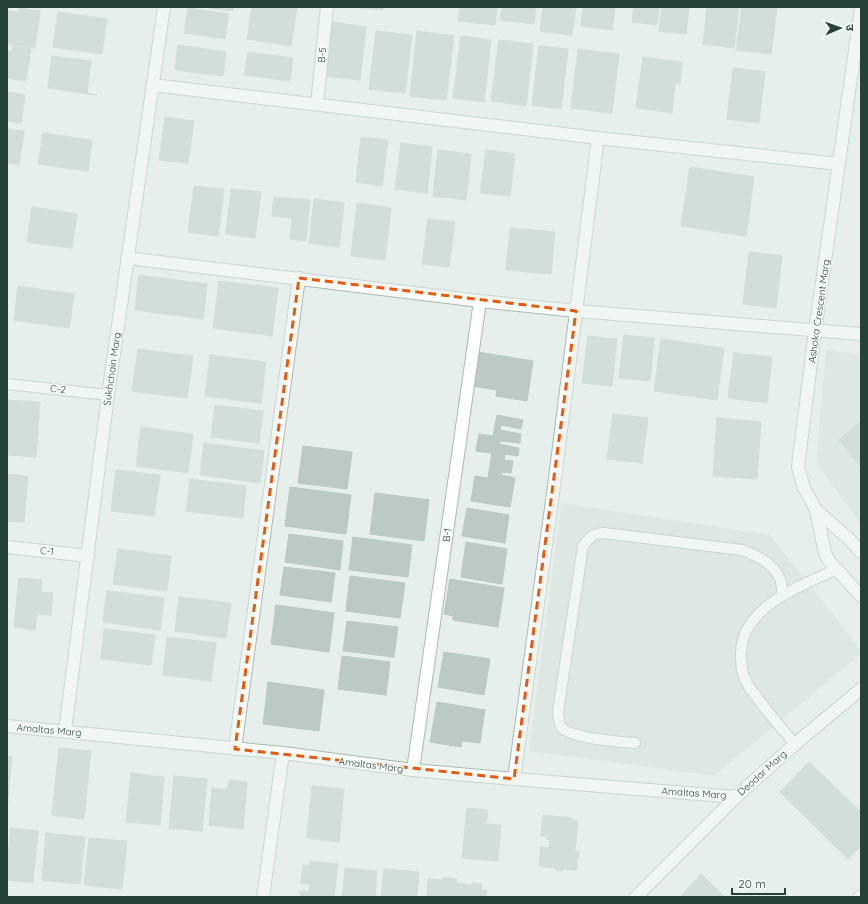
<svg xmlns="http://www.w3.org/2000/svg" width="868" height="904" viewBox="0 0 868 904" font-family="Quicksand,'Noto Sans Devanagari',sans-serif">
<rect width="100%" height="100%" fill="#e6efeb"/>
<!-- built -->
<path fill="#d4dfda" d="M826,350L861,354V524L816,463Z
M561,503L770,535L861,650V654L714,776L529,751Z"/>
<!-- building -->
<path fill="#bbcac4" stroke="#b8c9c2" d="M205,7H234L233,11Z
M252,7H297L291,46L247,39Z
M354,7H383V10Z
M460,7H497L495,25L458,21Z
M502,7H536L534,24L500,20Z
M543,7H576L572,35L540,31Z
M583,7H615L612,30L581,26Z
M634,7H659L657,25L632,22Z
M662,7H689L686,34L659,31Z
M707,7H739L734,48L703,44Z
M742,7H777L771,54L736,50Z
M19,8L40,11L35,48L7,44V11L19,12Z
M188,8L229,14L225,39L184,33Z
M58,12L107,19L102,54L53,47Z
M331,22L366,27L360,80L324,76Z
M376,31L412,35L405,93L369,89Z
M417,31L454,36L446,100L410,96Z
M461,36L491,40L484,102L453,98Z
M499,40L533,44L526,106L491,101Z
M178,45L226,52L223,76L175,70Z
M13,46L31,49L26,81L7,78V51L12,52Z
M539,46L568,49L561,109L532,105Z
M578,49L619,54L612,113L571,108Z
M248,52L293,58L290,81L244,75Z
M52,56L91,61L87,93L97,95L48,88Z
M643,57L682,62L680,84L675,83L672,113L636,108Z
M733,68L765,72L759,123L727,119Z
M7,92L25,95L21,123L7,121Z
M165,117L194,121L188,163L159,160Z
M7,129L24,131L19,165L7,163Z
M43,133L92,140L88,171L38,164Z
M361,137L388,140L382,186L356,182Z
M401,143L432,147L427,193L395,189Z
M438,150L471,154L466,200L433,196Z
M486,150L515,154L510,196L480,193Z
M690,167L754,177L746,236L681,226Z
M194,186L224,189L218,236L188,232Z
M231,189L261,192L255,238L226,234Z
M274,197L310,200L306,241L290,239L292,218L272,216Z
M314,199L344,203L339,247L309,243Z
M357,203L391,208L385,260L351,256Z
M32,207L77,214L72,248L27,242Z
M428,219L455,222L449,267L422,264Z
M510,228L555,232L551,274L506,270Z
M749,252L782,256L776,308L743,304Z
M139,275L207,284L203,319L135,310Z
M219,281L278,288L272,336L213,328Z
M18,286L74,294L69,328L14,320Z
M624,335L654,338L650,381L619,378Z
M588,336L617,339L612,386L582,383Z
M661,339L724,348L717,400L654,391Z
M138,349L193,356L187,398L132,391Z
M478,352L533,361L527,401L496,396L497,390L473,386Z
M734,353L772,357L767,403L728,398Z
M210,355L266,362L261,403L205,396Z
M7,400L40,402L36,457L7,455Z
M215,405L263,411L259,443L211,437Z
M613,414L648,418L642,463L607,459Z
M497,415L523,420L521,429L501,425L500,430L521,434L520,443L500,441L499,444L519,448L518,456L505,454L504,460L513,461L511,473L501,472V475L515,478L510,507L471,501L475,476L488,478L492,453L476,451L479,434L493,436Z
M717,418L761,422L757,479L713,476Z
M861,421V467L839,440Z
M141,427L193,434L188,473L136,466Z
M204,443L264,451L260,483L200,475Z
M303,446L352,452L347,489L298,483Z
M116,470L160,475L154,516L111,511Z
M7,474L28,476L24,522L7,521Z
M190,479L246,486L243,518L186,511Z
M290,487L351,495L346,534L285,526Z
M375,493L429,500L424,541L370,534Z
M467,508L509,515L505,543L462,536Z
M289,534L343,541L340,570L285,562Z
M353,537L412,545L408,577L349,570Z
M466,542L507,549L502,584L461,577Z
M118,549L171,556L167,591L113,584Z
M284,567L335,573L331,602L280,595Z
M350,576L405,583L400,618L346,611Z
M19,578L42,580L41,592L53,593L51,615L37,614L35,630L14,627Z
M450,579L504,588L498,627L453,620V616L444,614Z
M107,591L164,598L160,630L103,622Z
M179,597L231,603L226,638L175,631Z
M276,605L334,613L329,652L271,644Z
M347,621L398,627L394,657L343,651Z
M104,629L155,635L151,665L101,659Z
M167,637L216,643L211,681L163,675Z
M444,652L490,659L484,695L438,687Z
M342,656L390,662L386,695L338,689Z
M268,682L324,690L319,731L263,724Z
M437,702L485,710L480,743L462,741L461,747L430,742Z
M59,748L91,751L84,819L52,815Z
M7,757H12L7,809Z
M809,762L861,812V846L848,859L780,792Z
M131,773L164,777L160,825L126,822Z
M174,776L207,779L202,831L169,828Z
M229,780L247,782L243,829L209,825L212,788L228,790Z
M312,786L344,789L339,842L307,838Z
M467,808L488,810L486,824L501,825L498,861L462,858Z
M543,815L573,818V821H578L575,851L579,852L578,859H575V861H578L577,870L563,869V871L556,870V868L539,866L541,847L549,848L550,840L547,839V837L541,836Z
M11,828L38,831L33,883L7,880V866Z
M46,833L85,837L80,884L42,880Z
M89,838L127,841L122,889L84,885Z
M310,861L338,864L334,897H300V891L309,892L310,884L301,883L303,865L310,866Z
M345,868L377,871L375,897H342Z
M384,869L419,872L417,897H381Z
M701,874L725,897H680Z
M443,877L457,879L456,883L472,885V883L482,884L481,890L487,891L486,897H427L428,879L443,880Z"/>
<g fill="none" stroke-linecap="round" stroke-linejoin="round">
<!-- lane casing -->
<g stroke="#a8b8b2" stroke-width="12">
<path id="lane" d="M7,384L108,395
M635,743C620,742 572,738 562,728C558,724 559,716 558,711L583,546C591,536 592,534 604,533L742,550C756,555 774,564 780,579C782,584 782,590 783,595
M795,744C781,728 768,713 756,696C753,692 748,687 746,681C741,672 741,662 741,652C743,606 801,586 837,569"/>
</g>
<!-- street casing -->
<g stroke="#a8b8b2" stroke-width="14">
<path id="street" d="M152,85L598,138L839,164
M317,104L327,7
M127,258L480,301L576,311L861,334
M7,547L88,556
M7,726L283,753L413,770L514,779L736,797
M65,731L108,395L164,7
M235,749L299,278
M413,770L480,301
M514,779L554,486L598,138
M263,897L283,753
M636,897L736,797L795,744L861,689
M860,897L861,896"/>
</g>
<!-- secondary casing -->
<g stroke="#a4bbb3" stroke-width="14">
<path id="secondary" d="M861,8L815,331L798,467L804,488L816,510L825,553L829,561L861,596
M816,510L849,539L861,552"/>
</g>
<!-- lane -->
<use href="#lane" stroke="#fff" stroke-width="10"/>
<!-- street -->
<use href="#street" stroke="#fff" stroke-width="12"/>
<!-- secondary -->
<use href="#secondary" stroke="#fff" stroke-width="12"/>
</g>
<!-- marked area -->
<path d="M0 0H868V904H0ZM299,278L576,311L514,779L235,749Z" fill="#e6efeb" fill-opacity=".55" fill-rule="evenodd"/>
<path fill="none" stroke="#e8590c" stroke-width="3" stroke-dasharray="8 5" stroke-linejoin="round" d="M299,278L576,311L514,779L235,749Z"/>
<g text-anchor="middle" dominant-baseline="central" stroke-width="3" stroke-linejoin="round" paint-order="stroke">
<!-- street labels -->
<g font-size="10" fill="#24423a" stroke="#f7fbf9">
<text transform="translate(322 55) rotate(-84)">B-5</text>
<text transform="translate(819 311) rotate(-82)">Ashoka Crescent Marg</text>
<text transform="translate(112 369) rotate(-82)">Sukhchain Marg</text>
<text transform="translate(58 389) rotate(6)">C-2</text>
<text transform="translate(447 535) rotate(-82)">B-1</text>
<text transform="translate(47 551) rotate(7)">C-1</text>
<text transform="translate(49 730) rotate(5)">Amaltas Marg</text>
<text transform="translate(371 765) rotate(7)">Amaltas Marg</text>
<text transform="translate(762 773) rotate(-42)">Deodar Marg</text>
<text transform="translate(694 793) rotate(4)">Amaltas Marg</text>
</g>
</g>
<!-- border -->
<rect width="868" height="904" fill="none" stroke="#24423a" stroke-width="16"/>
<!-- north arrow -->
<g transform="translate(840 28) rotate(88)" stroke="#f7fbf9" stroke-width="3" paint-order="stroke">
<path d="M0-3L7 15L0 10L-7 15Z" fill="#24423a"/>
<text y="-6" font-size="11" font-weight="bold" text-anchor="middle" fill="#24423a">उ</text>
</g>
<!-- scale -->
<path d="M732 888v6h53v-6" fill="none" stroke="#24423a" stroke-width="2"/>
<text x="738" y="888" font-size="12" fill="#24423a" stroke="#f7fbf9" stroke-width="3" paint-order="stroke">20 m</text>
</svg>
